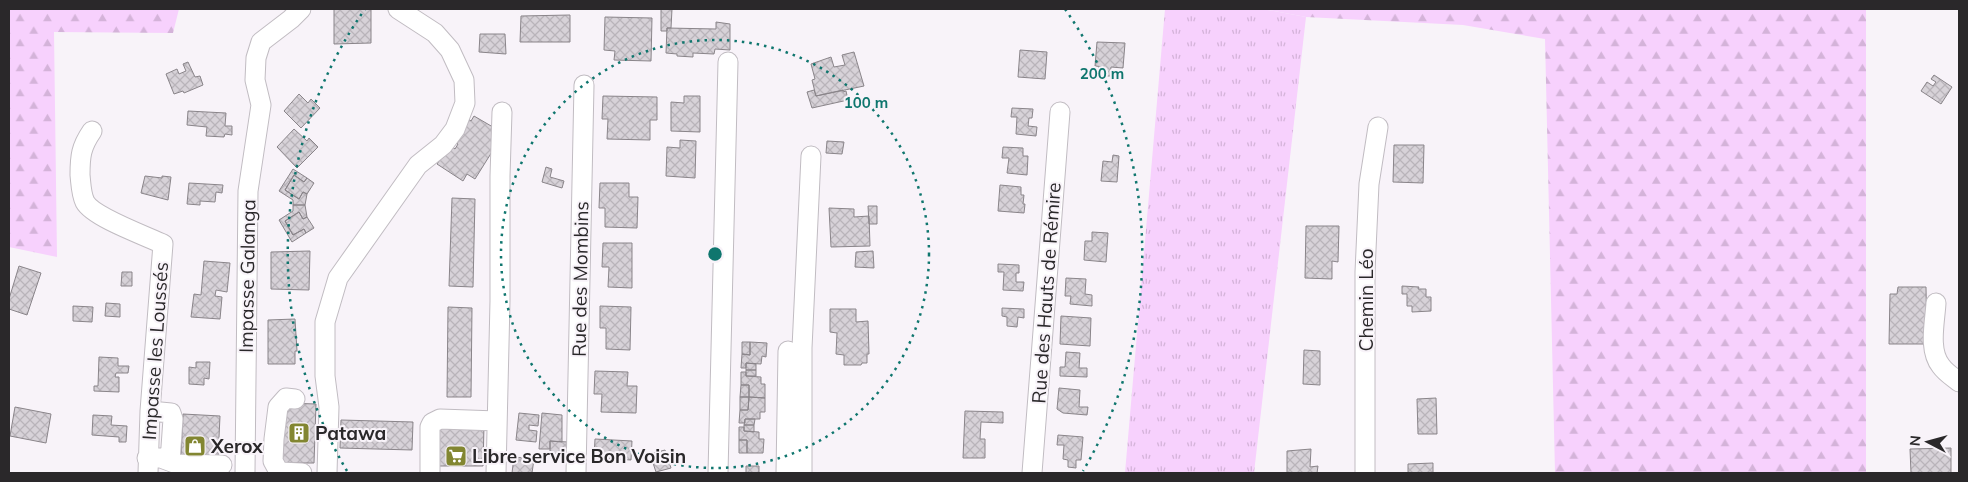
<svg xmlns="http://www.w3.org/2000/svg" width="1968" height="482" viewBox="0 0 1968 482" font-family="Mulish,sans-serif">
<defs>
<pattern id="grass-tufts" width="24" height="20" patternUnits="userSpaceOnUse" patternTransform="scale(1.25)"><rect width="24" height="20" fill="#f7d1fd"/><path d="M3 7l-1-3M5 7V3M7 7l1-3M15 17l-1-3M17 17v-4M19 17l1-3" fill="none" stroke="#d4b3d9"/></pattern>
<pattern id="forest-firs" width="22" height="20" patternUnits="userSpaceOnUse" patternTransform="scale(1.25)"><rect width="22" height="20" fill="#f7d1fd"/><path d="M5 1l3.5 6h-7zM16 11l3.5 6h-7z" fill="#d4b3d9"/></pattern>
<pattern id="building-cross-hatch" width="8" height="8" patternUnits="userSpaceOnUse" patternTransform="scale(1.25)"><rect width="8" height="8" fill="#d7d2d8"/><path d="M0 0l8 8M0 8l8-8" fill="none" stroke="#b9b4ba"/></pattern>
</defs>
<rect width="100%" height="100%" fill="#f8f3f9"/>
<!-- grass -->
<path fill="url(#grass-tufts)" d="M1165,9H1263L1306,17L1254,473H1125Z"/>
<!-- forest -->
<path fill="url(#forest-firs)" d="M9,9H179L173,33L54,32L57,257L9,247Z
M1263,9H1866V473H1555L1545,39L1463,25L1306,17Z"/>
<!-- building -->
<path fill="url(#building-cross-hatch)" stroke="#8a858a" d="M334,9H371V43L334,44Z
M661,9H672L671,28H667V31H661Z
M570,15V42H520L521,16Z
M605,17L652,18L651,61L614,60L615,51L604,50Z
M716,22L730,24V50L715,49L714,54L693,53V57L677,56V54L666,53L667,28L716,29Z
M480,34H505L506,54L479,52Z
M1097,42L1125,43L1123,68L1111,67L1110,76H1104L1105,67L1095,66Z
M1020,50L1047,52L1045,79L1018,77Z
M854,52L864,86L816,96L812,80L815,79L811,64L831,57L834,67L845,65L842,55Z
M188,62L195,77L200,76L203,85L184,93L183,91L174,94L166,74L177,69L179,74L186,71L183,64Z
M1934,75L1952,87L1941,104L1921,91L1927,82L1933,86L1936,82L1931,79Z
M814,90L816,96L843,90V92L846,91L848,100L812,108L807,92Z
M299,94L308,103L311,99L320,108L301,128L284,111Z
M603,96L657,97V120H650V140L607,139L608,119H602Z
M684,96H700V132L671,131V102L684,103Z
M1012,108L1033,109L1032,118H1029L1028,126L1037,127L1036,136L1016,134L1017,117H1011Z
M188,111L226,113L225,126H232V135L225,134L224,137L206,136L207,127L187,125Z
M474,116L498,130L500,139L475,179L467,174L463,181L437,164L441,157L443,158L451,146L455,149L458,144L453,141L467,118L471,121Z
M294,129L307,141L309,138L318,147L297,168L277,147Z
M680,140L696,141L695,178L666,176L667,147L680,148Z
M827,141L844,142L842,154L826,153Z
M1394,145H1424L1423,183L1393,182Z
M1003,147L1023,148V156H1028L1027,175L1007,173L1009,158H1002Z
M1113,155L1119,156L1117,182L1101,181L1103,161L1112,162Z
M546,167L552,169L550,177L564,181L562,188L542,182Z
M293,169L307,178L304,182L294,175L285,190L299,199L303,192L307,194L305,205H293V200L279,191Z
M294,175L304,182L307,178L314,183L307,194L303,192L299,199L285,190Z
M145,176L162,178V176L171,177L168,200L141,193Z
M189,183L223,185L222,193L216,192L215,202L200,201V205L187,204Z
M600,183H629V197H638L637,228L605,227V208H599Z
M1000,185L1021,187V195H1024L1023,204H1025L1024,213L998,211Z
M452,198L475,199L473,287L449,286Z
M293,205H305L307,217L303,219L299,212L285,221L293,235L304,229L306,233L292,242L279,220L293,211Z
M868,206H877V224H869Z
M829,208L854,209V217L869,216L870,246L831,247Z
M299,212L303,219L307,217L314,228L306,233L304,229L293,235L285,221Z
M1306,226H1339L1338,262L1332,261V279L1305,278Z
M1092,232L1108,233L1106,262L1084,260L1085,241H1092Z
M603,243H632V288L608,287L609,267H602Z
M310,251L309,290L271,289V252Z
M873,251L874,268L855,267L856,252Z
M204,261L230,263L227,292L216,290L215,296L222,297L220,319L191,317L194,294L201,295Z
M998,264L1019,265V273H1016V282H1024L1023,291L1003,290L1004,272H998Z
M19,266L41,273L27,315L9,309V299Z
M122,272H132V286H121Z
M1066,278L1086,279L1085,294L1092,295V306L1070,304L1071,296H1065Z
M1402,286L1419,287L1418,289H1426V297H1431V311L1412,312V306H1407V294H1402Z
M1898,287H1926L1927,344H1889L1890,294H1897Z
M106,303L120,304V317L105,316Z
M73,306L93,307L92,322L73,321Z
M600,306L631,307L630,350L606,349V328H600Z
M448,307L472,308L471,397H447Z
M1002,308L1024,309V318L1018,317L1017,327L1007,326V317L1002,316Z
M830,309H856V322L868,321L869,354H867V363H862L861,365H844V355L836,354L837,333L830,332Z
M1061,316L1091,318L1090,346L1060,344Z
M295,319L297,351H295V364H268V320Z
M742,342H750V355L742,354Z
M750,342L767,343L766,357L762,356L761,364L746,363V368H741L742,354L750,355Z
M1304,350L1320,351V385L1303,384Z
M1066,352L1080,353L1079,368H1087V377L1060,376V367H1065Z
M99,357L118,358V366H129L128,373H116L115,377H119V392L94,391V386H98Z
M196,362H210L209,379L204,378V385L189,384V367L196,368Z
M746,363L756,364V370H746Z
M746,370H756V376H746Z
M595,371L628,372L627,386H637L636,413L601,412L602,394H594Z
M741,372H746V376L761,377V384H765V398L749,397V385H741Z
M741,385H749V397H740Z
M1059,388L1080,390L1079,407H1088L1087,415L1063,413L1057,409Z
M740,397H749L748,410H740Z
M749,397L765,398V412H760V419H745V423H739L740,410H748Z
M1436,398L1437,434H1418L1417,399Z
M285,403L316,404L314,463H282Z
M15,407L51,414L46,443L10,436Z
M965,411L1003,412V423L981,422L980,439H985V458H963Z
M519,413L539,415L538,426L529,425V430L537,431L536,442L516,440Z
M542,413L562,415V442L550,441V449H539Z
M183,414L220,416L218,458L181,456Z
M93,415L112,416L111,425L127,426L126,442H119V437L92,435Z
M745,419H755L754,425H744Z
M341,420L413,422L412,450L340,448Z
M434,425H484L483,466H434Z
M744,425H754V432L744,431Z
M739,427H744V431L759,432V439H764L763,453H747V440H739Z
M1058,435L1083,437L1081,460H1076V468L1068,467V460L1063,459L1064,445H1057Z
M595,439L632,441L631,460L594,458Z
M739,440H747V453H739Z
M550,441L568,442L567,456H550Z
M1951,448V473H1911L1910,449Z
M1311,449L1310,467L1318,466L1317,473H1287V451Z
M665,450L671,468L656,472L650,454Z
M514,457L534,459L532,473H512Z
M1433,463V473H1408V464Z
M746,466H759V473H746Z"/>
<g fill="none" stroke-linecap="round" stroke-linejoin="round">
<!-- minor casing -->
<g stroke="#c1bcc2" stroke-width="21">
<path id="minor" d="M92,131C81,147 80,156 80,175C81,184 81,194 85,202C93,217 146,236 163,244L150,411L148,473
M1936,303C1935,322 1928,350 1941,366C1946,373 1953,377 1959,382
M295,399L286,398L278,407L274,439L273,461L279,472L302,473
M150,411L171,413L173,419L170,461
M147,458H161L177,464L222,465
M245,473L248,191L261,105L255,80L256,58L261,42L291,19L301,9
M327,473L329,407L325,376V322L338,278L418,165L443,145L455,129L465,103L464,80L450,50L435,33L398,9
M430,473V427L432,423L440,419L497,421
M496,473L500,301V176L502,112
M576,473L584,85
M718,473L728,62
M786,473L788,351
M802,473V348L811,156
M1032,473L1060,112
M1365,473V272L1369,184L1378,127"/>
</g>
<!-- minor -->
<use href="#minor" stroke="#fff" stroke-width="19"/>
</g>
<!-- distance rings -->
<g fill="none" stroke="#0f766e" stroke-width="2.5" stroke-dasharray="2.5 5">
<circle cx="715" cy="254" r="214"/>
<path d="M347 471A427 427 0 0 1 365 9M1065 9A427 427 0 0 1 1083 471"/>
</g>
<!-- icons -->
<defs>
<g id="building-square" transform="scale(1.125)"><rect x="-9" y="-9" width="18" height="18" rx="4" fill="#828631" stroke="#f8f3f9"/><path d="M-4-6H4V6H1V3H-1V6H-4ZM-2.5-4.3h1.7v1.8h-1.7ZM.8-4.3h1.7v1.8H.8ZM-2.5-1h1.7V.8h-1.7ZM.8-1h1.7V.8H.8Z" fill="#fff"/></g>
<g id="shop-square" transform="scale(1.125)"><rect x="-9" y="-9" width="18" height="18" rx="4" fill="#828631" stroke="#f8f3f9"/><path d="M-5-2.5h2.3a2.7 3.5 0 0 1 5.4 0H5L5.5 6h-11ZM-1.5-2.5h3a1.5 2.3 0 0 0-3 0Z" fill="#fff"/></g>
<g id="supermarket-square" transform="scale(1.125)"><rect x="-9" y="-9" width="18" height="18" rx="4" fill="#828631" stroke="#f8f3f9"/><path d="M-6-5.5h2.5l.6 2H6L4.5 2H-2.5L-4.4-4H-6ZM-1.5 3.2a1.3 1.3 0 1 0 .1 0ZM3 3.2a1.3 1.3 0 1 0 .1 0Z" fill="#fff"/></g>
</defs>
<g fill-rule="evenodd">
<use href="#building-square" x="299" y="433"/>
<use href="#shop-square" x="195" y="446"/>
<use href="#supermarket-square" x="456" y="456"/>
</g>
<g text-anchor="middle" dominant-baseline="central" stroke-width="4" stroke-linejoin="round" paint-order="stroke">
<!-- street labels -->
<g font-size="19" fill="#2a282a" stroke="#f8f3f9">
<text transform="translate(247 276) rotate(-89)">Impasse Galanga</text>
<text transform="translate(580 279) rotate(-89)">Rue des Mombins</text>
<text transform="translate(1046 293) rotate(-86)">Rue des Hauts de Rémire</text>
<text transform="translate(1366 300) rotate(-90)">Chemin Léo</text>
<text transform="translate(155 351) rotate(-86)">Impasse les Loussés</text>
</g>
<!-- poi labels -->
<g font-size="19" font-weight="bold" fill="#2a282a" stroke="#f8f3f9" text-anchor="start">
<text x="315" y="433">Patawa</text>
<text x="211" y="446">Xerox</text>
<text x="472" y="456">Libre service Bon Voisin</text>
</g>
</g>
<circle cx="715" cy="254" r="8" fill="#0f766e" stroke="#f8f3f9" stroke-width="2.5"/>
<g font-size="15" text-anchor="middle" font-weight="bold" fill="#0f766e" stroke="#f8f3f9" stroke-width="4" stroke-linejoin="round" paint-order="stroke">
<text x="1102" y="79">200 m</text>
<text x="866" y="108">100 m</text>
</g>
<!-- border -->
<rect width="1968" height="482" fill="none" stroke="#2a282a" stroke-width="20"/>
<!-- north arrow -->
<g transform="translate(1928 442) rotate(276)" stroke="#f8f3f9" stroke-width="4" paint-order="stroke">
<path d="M0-4L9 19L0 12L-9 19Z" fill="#2a282a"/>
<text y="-8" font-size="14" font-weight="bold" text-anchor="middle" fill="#2a282a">N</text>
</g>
</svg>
